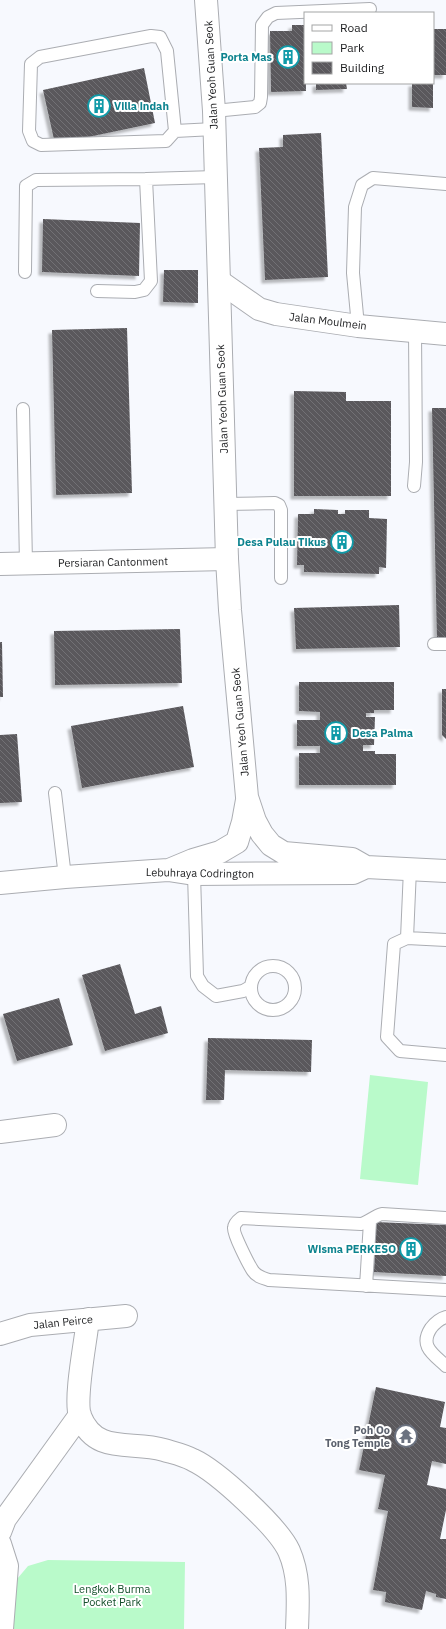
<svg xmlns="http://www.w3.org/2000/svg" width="446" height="1629" viewBox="0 0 446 1629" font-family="'IBM Plex Sans',sans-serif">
<defs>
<pattern id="building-back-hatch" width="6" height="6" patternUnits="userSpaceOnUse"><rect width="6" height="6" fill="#5a585c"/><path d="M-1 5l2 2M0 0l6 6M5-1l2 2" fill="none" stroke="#727174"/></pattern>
<filter id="shadow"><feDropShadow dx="-3.5" dy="3.5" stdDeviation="1" flood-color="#0004"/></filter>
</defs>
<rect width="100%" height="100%" fill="#f7f9fe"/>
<!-- park -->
<path fill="#b9faca" d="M370,1075L428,1082L418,1185L360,1179Z
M48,1560L185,1562L184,1629H10L12,1585L28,1566Z"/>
<!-- building -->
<path fill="url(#building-back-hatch)" filter="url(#shadow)" d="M292,25H305L306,91L271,92L270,31H292Z
M433,29H446V75H433Z
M144,68L155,123L55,144L43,90Z
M316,83H346L347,89L316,90Z
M412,83H433V108L412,107Z
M321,133L328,277L265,280L259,148L283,147V135Z
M43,219L140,223L139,276L42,272Z
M164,270H198V303L163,302Z
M127,328L132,493L56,495L52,330Z
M294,391L346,392V401H391V496H294Z
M432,408H446V642H437Z
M314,509L338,510V514H345V510H369V518L387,519L386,568L379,567V574L304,572V565H297L298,514H314Z
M399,605L400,647L296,649L294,608Z
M180,629L182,683L55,685L54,631Z
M0,642H2L3,697H0Z
M299,682H394V710H374V713H366V717H375L374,745H363V751H375V754H396V785H299V753H320V746H297V720H320V712L299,711Z
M442,689H446V739L442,735Z
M183,706L194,767L82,788L71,726Z
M17,734L22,802L0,803V735Z
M120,964L135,1014L161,1006L168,1033L105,1051L82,975Z
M59,998L73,1045L17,1061L3,1014Z
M208,1038L312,1040L311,1072L225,1070L224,1100H206Z
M376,1222L446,1225V1276L374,1272Z
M376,1387L445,1402L440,1427L446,1428V1464L432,1461L427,1485L446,1489V1510L440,1539H446V1599L436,1597V1594L426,1591L422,1610L385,1602L386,1592L373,1590L388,1511L378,1509L385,1475L359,1470Z"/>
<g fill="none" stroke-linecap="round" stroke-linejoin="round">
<!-- lane casing -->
<g stroke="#abadb2" stroke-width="14">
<path id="lane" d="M214,111L255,107L260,103L261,97L262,25L268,17L276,13L370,9
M175,131L167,51L160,37L151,36L40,57L31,64L29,131L33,141L41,145L166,141L175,131L214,129
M25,272L26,186L36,180L146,179L216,177
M97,291L135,292L144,290L151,281L146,179
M358,326L353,273L355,207L362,185L373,178L446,184
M23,409L26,564
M414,486L416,462L415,331
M225,504L275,503L279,505L281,510V578
M434,644H446
M55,793L65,877
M194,874L197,976L203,986L216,996L243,991L250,987
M407,938L410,869
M446,940L407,938L394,944L387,1037L400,1051L446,1055
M251 988a22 22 0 1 1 44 0a22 22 0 1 1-44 0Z
M446,1218L382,1214C374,1216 369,1222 361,1224L241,1218C237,1221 234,1224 234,1228C233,1234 249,1265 253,1271C257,1277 263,1278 269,1280L446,1290
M366,1286L370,1222
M446,1317C439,1319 435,1323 431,1328C419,1346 433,1354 446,1366"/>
</g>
<!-- street casing -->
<g stroke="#abadb2" stroke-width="24">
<path id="street" d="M219,281L259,309L276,314L358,326L446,334
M0,564L227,559
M0,1132L55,1125
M88,1319C86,1340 74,1398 80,1416C96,1456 132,1440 164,1450C174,1453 184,1455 193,1460C217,1471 278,1527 289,1551C300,1576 298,1602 297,1629
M0,1334L30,1325L126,1316
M0,1532L5,1519L80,1415
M0,1544L7,1566L2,1629"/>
</g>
<!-- secondary casing -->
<g stroke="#abadb2" stroke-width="24">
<path id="secondary" d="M206,0L214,111L227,559L230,610L247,797L255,821L262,834L271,845L284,853L352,859L366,867
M169,870L193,860L220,852L237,842L243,822L247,800
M0,883L65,877L168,870L194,874L353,873L366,867L446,871"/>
</g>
<!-- lane -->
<use href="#lane" stroke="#fff" stroke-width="12"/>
<!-- street -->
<use href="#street" stroke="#fff" stroke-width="22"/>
<!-- secondary -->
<use href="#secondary" stroke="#fff" stroke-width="22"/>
</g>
<!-- icons -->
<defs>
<g id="building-ring" transform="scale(1.15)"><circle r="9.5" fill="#fff" stroke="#0f9aa8" stroke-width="1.5"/><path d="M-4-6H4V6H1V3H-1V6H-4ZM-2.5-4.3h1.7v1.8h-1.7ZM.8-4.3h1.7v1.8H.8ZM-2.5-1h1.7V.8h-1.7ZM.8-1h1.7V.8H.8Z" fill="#0f9aa8"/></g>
<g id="temple-ring" transform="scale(1.15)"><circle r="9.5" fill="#fff" stroke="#6b7280" stroke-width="1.5"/><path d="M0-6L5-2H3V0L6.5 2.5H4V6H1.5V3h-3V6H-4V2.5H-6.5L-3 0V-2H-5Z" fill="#6b7280"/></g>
</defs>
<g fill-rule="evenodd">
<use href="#building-ring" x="288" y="57"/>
<use href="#building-ring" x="99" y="106"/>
<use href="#building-ring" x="342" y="542"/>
<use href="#building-ring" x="336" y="733"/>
<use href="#building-ring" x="411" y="1249"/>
<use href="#temple-ring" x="406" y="1436"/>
</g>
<g text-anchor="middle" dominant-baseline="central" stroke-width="4" stroke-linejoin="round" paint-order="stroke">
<!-- culture labels -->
<g font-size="11" font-weight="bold" fill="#0d838f" stroke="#fff" text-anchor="end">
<text x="272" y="57">Porta Mas</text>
<text x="114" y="106" text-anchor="start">Villa indah</text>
<text x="326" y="542">Desa Pulau Tikus</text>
<text x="352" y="733" text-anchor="start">Desa Palma</text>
<text x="396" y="1249">Wisma PERKESO</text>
</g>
<!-- street labels -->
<g font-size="11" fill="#1c1d1f" stroke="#fff">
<text transform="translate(211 75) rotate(-93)">Jalan Yeoh Guan Seok</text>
<text transform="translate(328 321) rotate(7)">Jalan Moulmein</text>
<text transform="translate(222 399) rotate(-92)">Jalan Yeoh Guan Seok</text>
<text transform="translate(113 562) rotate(-1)">Persiaran Cantonment</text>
<text transform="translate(240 722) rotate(-95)">Jalan Yeoh Guan Seok</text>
<text transform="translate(200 873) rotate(1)">Lebuhraya Codrington</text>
<text transform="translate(63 1322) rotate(-6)">Jalan Peirce</text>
</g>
<!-- worship labels -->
<g font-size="11" font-weight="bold" fill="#5b616d" stroke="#fff" text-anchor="end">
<text x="390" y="1430">Poh Oo<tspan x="390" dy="13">Tong Temple</tspan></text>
</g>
<!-- park labels -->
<g font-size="11" fill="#144f2b" stroke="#fff">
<text x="112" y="1589">Lengkok Burma<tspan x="112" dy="13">Pocket Park</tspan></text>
</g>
</g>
<!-- legend -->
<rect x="304" y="12" width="130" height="72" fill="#ffffff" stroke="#a4a5a5"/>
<rect x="312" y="25" width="20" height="6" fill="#ffffff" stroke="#a4a5a5"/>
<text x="340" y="32" font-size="12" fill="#1c1d1f">Road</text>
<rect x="312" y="42" width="20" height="12" fill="#b9faca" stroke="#a4a5a5"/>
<text x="340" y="52" font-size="12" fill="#1c1d1f">Park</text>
<rect x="312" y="62" width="20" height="12" fill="url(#building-back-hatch)" stroke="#a4a5a5"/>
<text x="340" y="72" font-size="12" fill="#1c1d1f">Building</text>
</svg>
